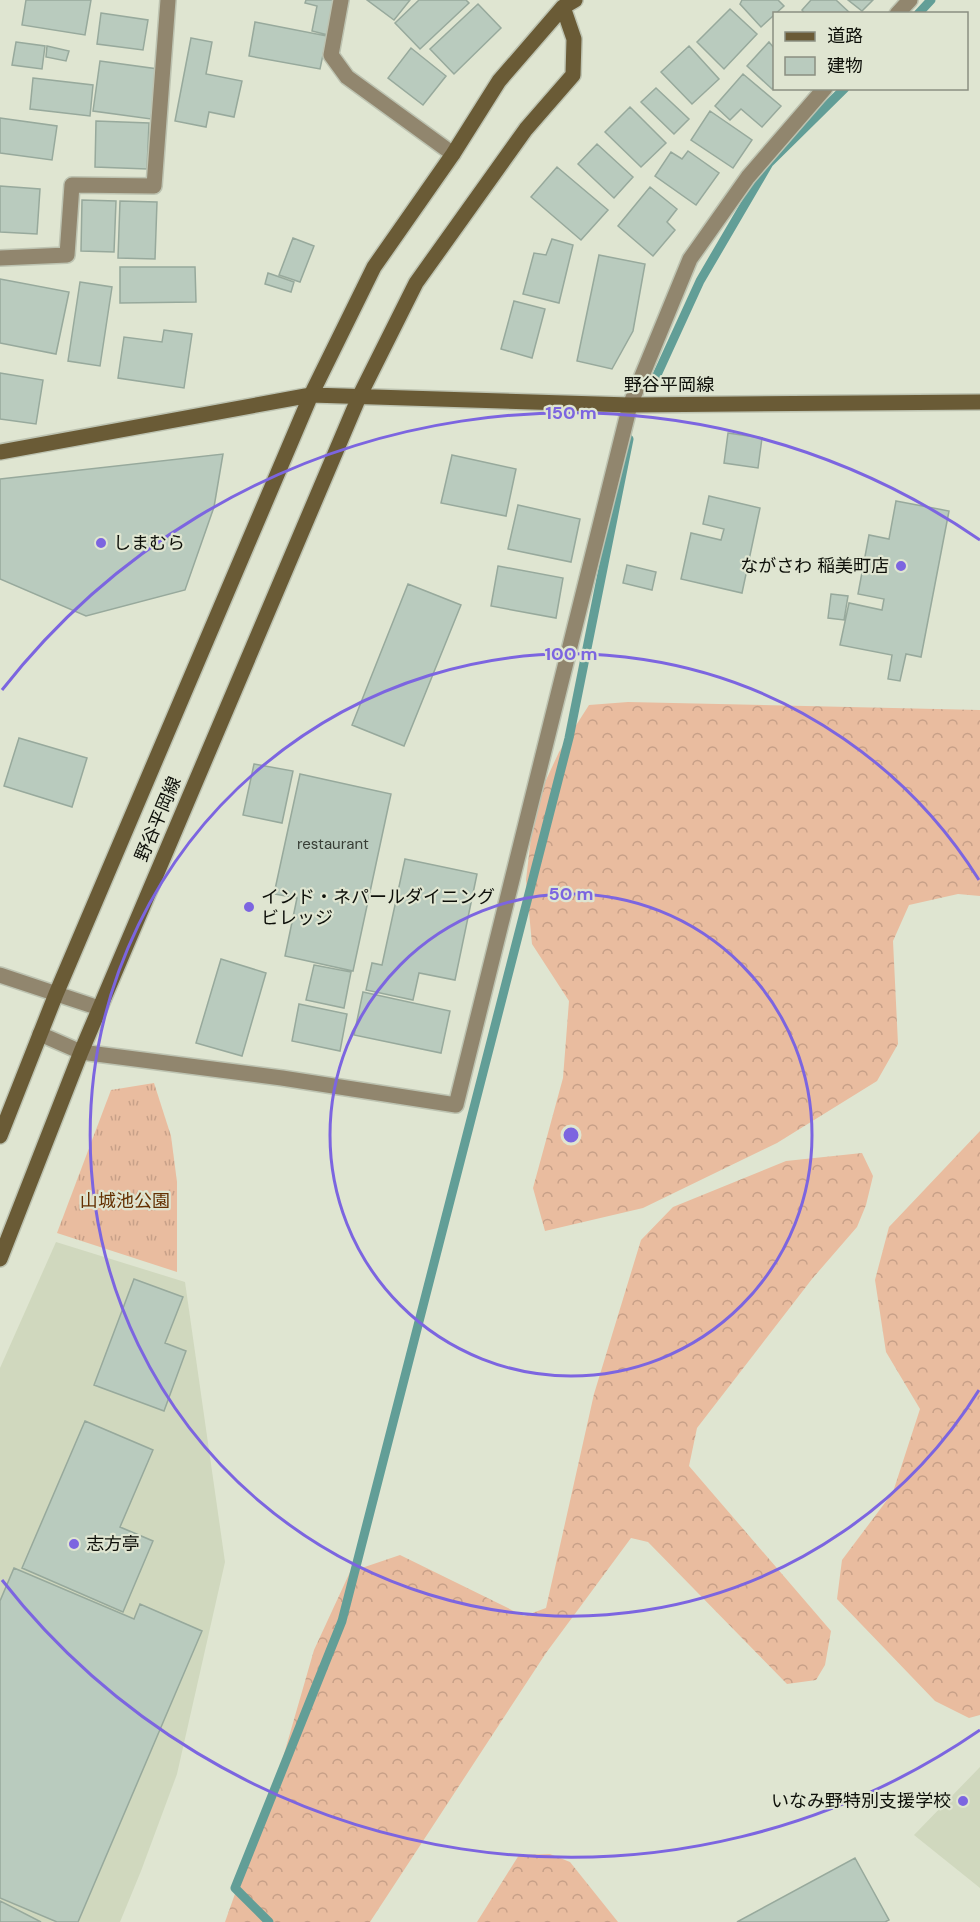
<svg xmlns="http://www.w3.org/2000/svg" width="980" height="1922" viewBox="0 0 980 1922" font-family="'DM Sans','Noto Sans JP',sans-serif">
<defs>
<pattern id="grass-tufts" width="24" height="20" patternUnits="userSpaceOnUse" patternTransform="scale(1.5)"><rect width="24" height="20" fill="#e9bc9f"/><path d="M3 7l-1-3M5 7V3M7 7l1-3M15 17l-1-3M17 17v-4M19 17l1-3" fill="none" stroke="#c7a088"/></pattern>
<pattern id="forest-crowns" width="20" height="18" patternUnits="userSpaceOnUse" patternTransform="scale(1.5)"><rect width="20" height="18" fill="#e9bc9f"/><path d="M2 6a3 3 0 1 1 6 0M12 15a3 3 0 1 1 6 0" fill="none" stroke="#c7a088"/></pattern>
</defs>
<rect width="100%" height="100%" fill="#dfe5d1"/>
<!-- built -->
<path fill="#d0d8be" d="M56,1242L185,1282L225,1562L177,1774L141,1871L120,1922H0V1368Z
M980,1767V1888L914,1835Z"/>
<!-- grass -->
<path fill="url(#grass-tufts)" d="M154,1083L171,1136L177,1182V1272L57,1233L111,1090Z"/>
<!-- forest -->
<path fill="url(#forest-crowns)" d="M628,702L980,710V896L958,894L909,905L893,941L898,1044L877,1081L777,1143L643,1208L545,1231L533,1188L563,1078L569,1001L532,944L526,880L535,804L559,752L589,705Z
M980,1131V1715L969,1718L935,1701L837,1599L842,1560L893,1492L920,1409L886,1352L875,1280L889,1227Z
M862,1153L873,1176L866,1205L857,1227L812,1279L697,1428L689,1466L831,1631L825,1665L816,1680L787,1684L648,1542L631,1538L546,1653L370,1922H225L282,1761L314,1650L350,1572L400,1555L524,1616L546,1608L594,1394L641,1240L673,1207L786,1161Z
M550,1854L570,1862L618,1922H477L519,1855Z"/>
<g fill="none" stroke-linecap="round" stroke-linejoin="round">
<!-- stream -->
<path stroke="#629e97" stroke-width="9" d="M918,14L931,0
M657,375L700,281L769,163L845,88
M269,1922L235,1888L342,1621L569,738L629,439"/>
</g>
<!-- building -->
<path fill="#b9cbbe" stroke="#97a99c" stroke-width="1.5" d="M26,0H91L85,35L22,25Z
M306,0H335L328,35L312,31L317,6L305,3Z
M367,0H410L394,20Z
M419,0H466L469,3L420,49L395,23Z
M742,0H778L784,6L761,27L740,4Z
M811,0H836L851,14H805L802,10Z
M848,0H873L862,11Z
M478,4L501,28L454,74L430,49Z
M730,9L757,34L724,69L697,42Z
M101,13L148,20L143,50L97,44Z
M255,22L327,36L320,69L249,56Z
M191,38L212,42L206,74L242,81L234,117L209,112L206,127L175,121Z
M16,42L45,46L42,69L12,65Z
M769,42L774,48V87L772,89L747,66Z
M47,46L69,51L66,61L46,57Z
M689,46L719,79L692,104L661,72Z
M411,48L446,76L423,105L388,78Z
M100,61L158,69L151,119L93,111Z
M743,74L781,106L762,127L741,109L730,120L715,106Z
M33,78L93,85L90,116L30,109Z
M656,88L689,119L674,134L641,102Z
M630,107L666,143L641,167L605,132Z
M710,111L752,140L733,168L691,140Z
M0,118L57,126L52,160L0,153Z
M96,121L149,123L147,169L95,167Z
M597,144L633,177L614,198L578,164Z
M688,151L719,173L696,205L655,176L671,152L682,159Z
M557,167L608,210L581,240L531,197Z
M0,186L40,189L37,234L0,232Z
M650,187L677,209L667,222L675,230L653,256L618,226Z
M82,200L116,201L114,252L81,251Z
M120,201L157,202L155,259L118,258Z
M293,238L314,246L300,282L279,275Z
M552,239L573,245L559,303L523,294L534,253L546,255Z
M599,255L645,264L633,331L612,369L577,361Z
M120,267H195L196,302L120,303Z
M268,273L294,282L291,292L265,284Z
M0,279L69,292L56,354L0,343Z
M80,282L112,287L100,366L68,361Z
M514,301L545,309L532,358L501,349Z
M164,330L192,334L184,388L118,378L124,337L162,342Z
M0,373L43,380L36,424L0,419Z
M728,433L762,438L758,468L724,463Z
M223,454L214,507L185,590L86,616L0,579V479Z
M452,455L516,469L506,516L441,503Z
M709,496L760,508L742,593L681,579L691,533L721,540L724,529L703,524Z
M896,501L949,511L921,657L906,654L900,681L888,679L892,655L840,645L849,603L882,610L884,599L858,594L869,535L889,539Z
M518,505L580,519L571,562L508,549Z
M627,565L656,572L652,590L623,583Z
M498,566L563,578L556,618L491,606Z
M408,584L461,605L404,746L352,725Z
M831,594L848,596L844,620L828,618Z
M19,738L87,758L72,807L4,786Z
M254,764L293,771L282,823L243,815Z
M300,774L391,794L353,971L285,956L297,898L274,894Z
M405,859L477,874L455,980L419,973L413,1000L366,990L372,963L382,965Z
M221,959L266,973L242,1056L196,1043Z
M314,965L351,972L344,1008L306,1000Z
M363,992L450,1011L441,1053L354,1035Z
M299,1004L347,1014L340,1051L292,1041Z
M134,1279L183,1297L165,1343L186,1351L164,1411L94,1385Z
M85,1421L153,1450L120,1527L153,1541L123,1612L22,1568Z
M14,1568L134,1619L140,1604L202,1631L78,1922H57L0,1898V1601Z
M855,1858L889,1920L885,1922H737Z
M0,1901L41,1922H0Z"/>
<g fill="none" stroke-linecap="round" stroke-linejoin="round">
<!-- street casing -->
<g stroke="#bdc3b1" stroke-width="18">
<path id="street" d="M341,0L331,55L347,77L453,154
M897,14L910,0
M0,258L67,255L72,185L154,186L168,0
M0,975L99,1008
M40,1034L81,1052L282,1078L456,1105L630,405L690,259L748,177L825,88"/>
</g>
<!-- secondary casing -->
<g stroke="#bdc3b1" stroke-width="18">
<path id="secondary" d="M0,452L311,395L630,405L980,402
M0,1136L56,994L311,395L374,267L453,154L499,81L563,7L575,0
M0,1259L81,1052L359,397L416,283L526,129L573,75L574,39L563,7"/>
</g>
<!-- street -->
<use href="#street" stroke="#91866e" stroke-width="15"/>
<!-- secondary -->
<use href="#secondary" stroke="#6a5b36" stroke-width="15"/>
</g>
<!-- distance rings -->
<g fill="none" stroke="#7c65e0" stroke-width="3">
<circle cx="571" cy="1135" r="241"/>
<path d="M979 1390A481 481 0 1 1 979 880"/>
<path d="M980 1730A722 722 0 0 1 2 1580M2 690A722 722 0 0 1 980 540"/>
</g>
<!-- markers -->
<g fill="#7c65e0" stroke="#dfe5d1" stroke-width="2">
<circle cx="101" cy="543" r="6"/>
<circle cx="901" cy="566" r="6"/>
<circle cx="249" cy="907" r="6"/>
<circle cx="74" cy="1544" r="6"/>
<circle cx="963" cy="1801" r="6"/>
</g>
<g text-anchor="middle" dominant-baseline="central" stroke-width="4.5" stroke-linejoin="round" paint-order="stroke">
<!-- number labels -->
<g font-size="15" fill="#383e36">
<text x="333" y="844">restaurant</text>
</g>
<!-- street labels -->
<g font-size="18" fill="#0d0f09" stroke="#dfe5d1">
<text x="669" y="385">野谷平岡線</text>
<text transform="translate(158 819) rotate(-67)">野谷平岡線</text>
</g>
<!-- poi labels -->
<g font-size="18" fill="#0d0f09" stroke="#dfe5d1" text-anchor="start">
<text x="113" y="543">しまむら</text>
<text x="889" y="566" text-anchor="end">ながさわ 稲美町店</text>
<text x="261" y="897">インド・ネパールダイニング<tspan x="261" dy="21">ビレッジ</tspan></text>
<text x="86" y="1544">志方亭</text>
<text x="951" y="1801" text-anchor="end">いなみ野特別支援学校</text>
</g>
<!-- park labels -->
<g font-size="18" fill="#643002" stroke="#dfe5d1">
<text x="125" y="1201">山城池公園</text>
</g>
</g>
<circle cx="571" cy="1135" r="9" fill="#7c65e0" stroke="#dfe5d1" stroke-width="3"/>
<g font-size="18" text-anchor="middle" font-weight="bold" fill="#7c65e0" stroke="#dfe5d1" stroke-width="4.5" stroke-linejoin="round" paint-order="stroke">
<text x="571" y="419">150 m</text>
<text x="571" y="660">100 m</text>
<text x="571" y="900">50 m</text>
</g>
<!-- legend -->
<rect x="773" y="12" width="195" height="78" fill="#dfe5d1" stroke="#8b8f81" stroke-width="1.5"/>
<rect x="785" y="32" width="30" height="9" fill="#6a5b36" stroke="#8b8f81" stroke-width="1.5"/>
<text x="827" y="42" font-size="18" fill="#0d0f09">道路</text>
<rect x="785" y="57" width="30" height="18" fill="#b9cbbe" stroke="#8b8f81" stroke-width="1.5"/>
<text x="827" y="72" font-size="18" fill="#0d0f09">建物</text>
</svg>
